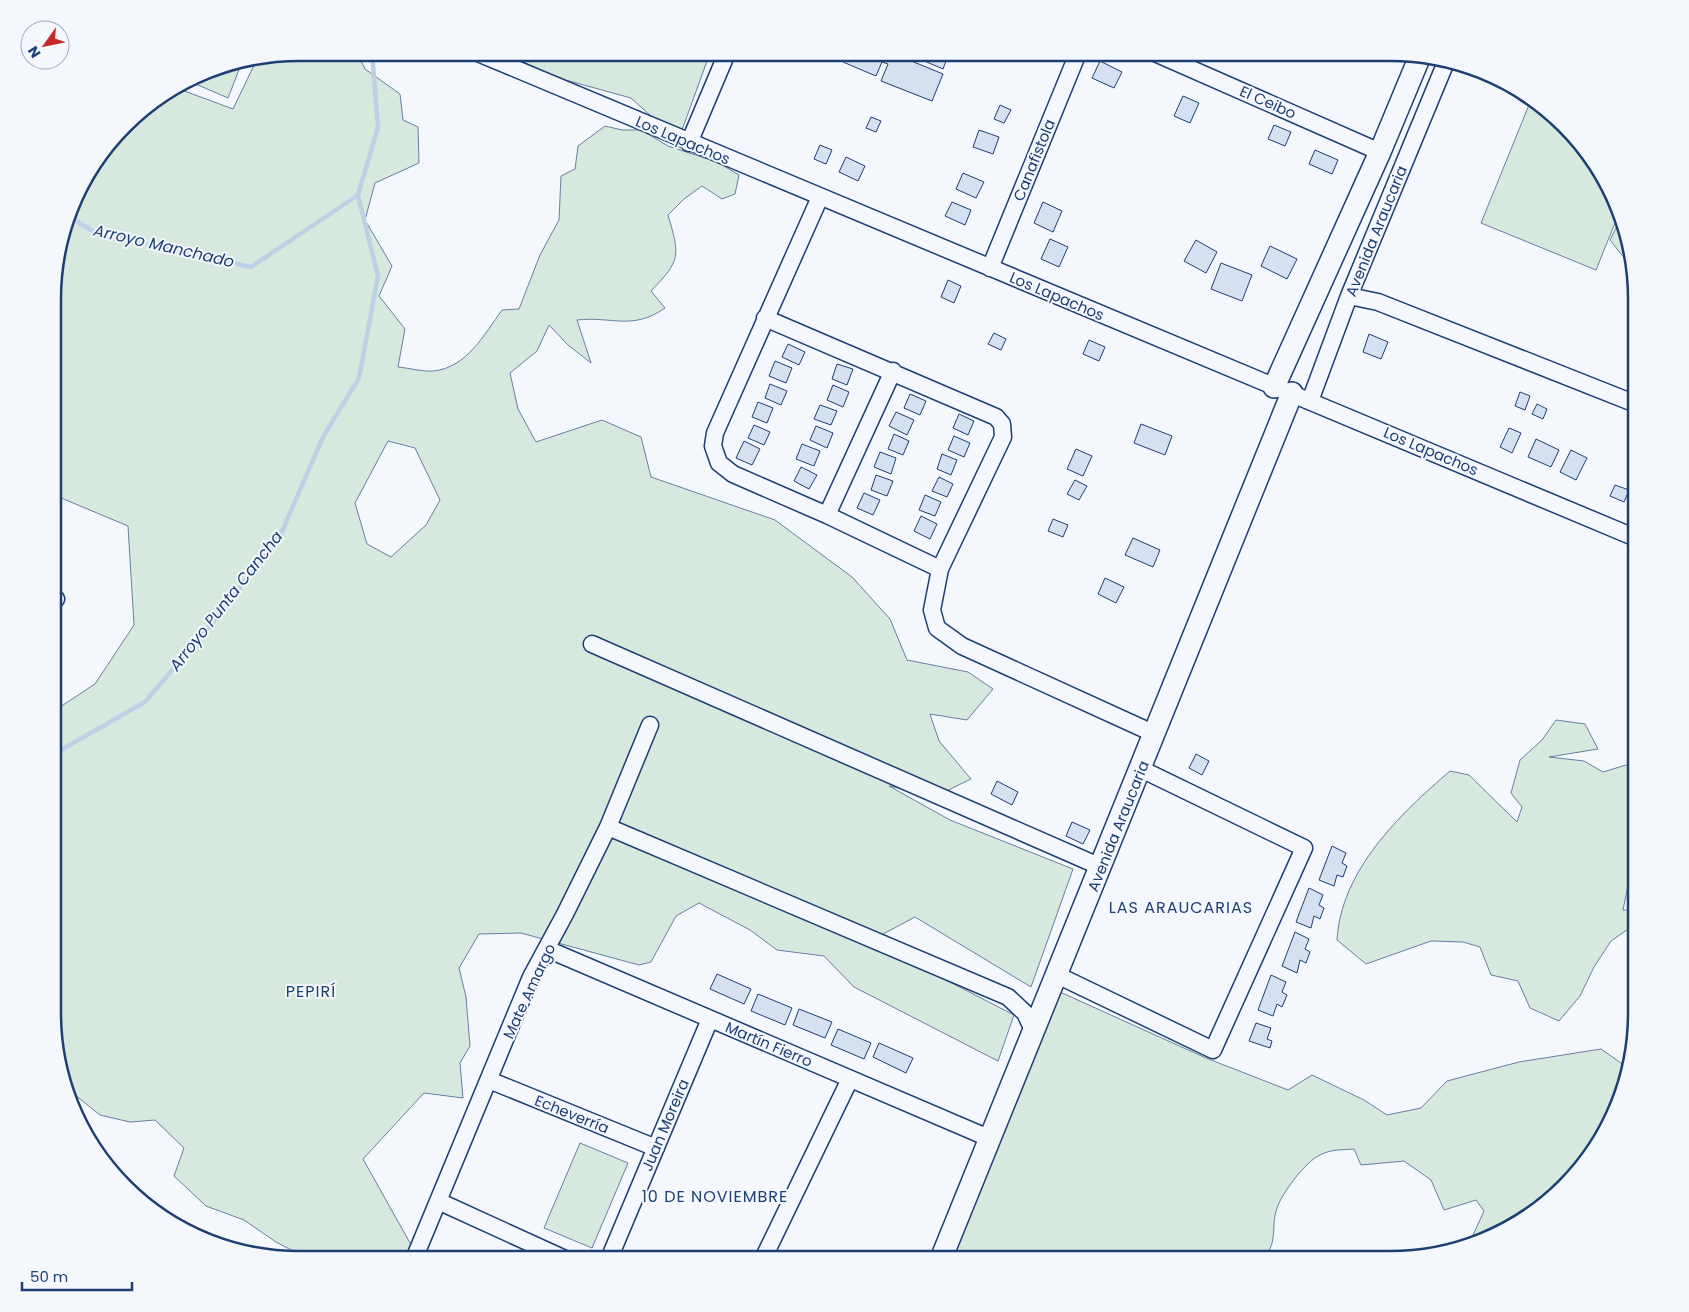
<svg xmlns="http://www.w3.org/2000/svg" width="1689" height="1312" viewBox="0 0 1689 1312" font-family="Poppins,sans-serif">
<rect width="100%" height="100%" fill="#f4f7fb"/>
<!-- green -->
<path fill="#d7e8df" stroke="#687fa3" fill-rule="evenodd" d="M299,53H357L365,69L400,94L403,120L418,127L419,163L375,183L365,220L392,266L379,296L405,329L398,367C409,368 423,372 434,371C467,367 484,335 502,310L519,309L540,255L559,220L561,176L575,169L578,146L605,126L622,130H641L668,146L717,162L739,175L735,194L722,199L702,186L684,199L668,215C680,256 681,260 651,291L665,308C632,331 612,316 577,320L591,363L568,345L549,325L537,351L510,373L518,409L536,442L602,420L641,437L651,477L775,520L852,577L890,619L907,660L968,672L993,689L967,720L930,714L939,741L971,779L936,796L889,786L950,820L1073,869L1031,987L915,917L870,941L1014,1015L998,1061L854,987L824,956L777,950L750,930L699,903L676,916L651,962L639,965L521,933L479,934L459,968L466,997L470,1046L460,1063L463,1098L424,1093L363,1159L419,1259H308L276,1242L244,1220L206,1206L174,1176L184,1148L155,1120L130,1122L100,1115L70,1091L53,1029L54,711L95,684L134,625L128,526L54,495L55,267L85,176L137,114L179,89L233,109L257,59ZM388,441L415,448L440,500L426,525L391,557L367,544L355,503Z
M507,53H710L682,130L663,127L631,98L562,79L544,73Z
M242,62L228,98L191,82L220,66Z
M1531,100L1553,114L1611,190L1619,213L1596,270L1481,223Z
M1621,218L1632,251L1633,269L1610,240Z
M1556,720L1585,724L1598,749L1549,757L1584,761L1603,772L1626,765L1636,772V862L1630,876L1623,910H1636V928L1631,927L1611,941L1594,967L1580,996L1559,1021L1530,1008L1518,981L1491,975L1480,947L1463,942L1431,941L1366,964L1337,940C1341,870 1400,814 1450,771L1469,775L1517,822L1522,807L1511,793L1520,760L1542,740Z
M1060,992L1206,1058L1288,1090L1312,1075L1364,1100L1387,1115L1421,1108L1447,1081L1519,1062L1601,1049L1621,1063L1628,1061L1618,1108L1575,1176L1540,1209L1485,1241L1469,1244L1484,1211L1476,1200L1444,1210L1431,1180L1404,1161L1361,1165L1354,1149C1342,1150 1331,1149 1320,1155C1306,1161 1282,1193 1277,1208C1270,1229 1279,1238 1264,1259H945Z
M580,1143L628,1163L592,1248L544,1228Z"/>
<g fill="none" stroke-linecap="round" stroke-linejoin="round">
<!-- stream -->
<path stroke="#bed0e5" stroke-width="4.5" d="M71,218L96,233L251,267L358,195
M54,754L145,702L210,626L280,536L323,437L359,378L378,276L358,195L378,127L372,53"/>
</g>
<!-- building -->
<path fill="#d5e0f0" stroke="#1d3f73" d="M847,53H892L943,74L932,101L881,81L888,64L882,62L876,76L843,62Z
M925,53H949L943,69L922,60Z
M1100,61L1122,72L1114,88L1092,78Z
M1183,96L1199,103L1190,123L1174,116Z
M1000,105L1011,110L1004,123L994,119Z
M871,117L881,121L876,132L866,128Z
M1274,125L1291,132L1285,146L1268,139Z
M979,130L999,137L993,154L973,147Z
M820,145L832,150L826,164L814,159Z
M1315,150L1338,160L1332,174L1309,164Z
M846,157L865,166L858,181L839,172Z
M963,173L984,182L976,198L956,189Z
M952,202L971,210L965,225L945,216Z
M1043,202L1062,211L1053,232L1034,223Z
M1050,239L1068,247L1059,267L1041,259Z
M1196,240L1217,252L1206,273L1184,261Z
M1270,246L1297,259L1287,279L1261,266Z
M1221,263L1252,275L1242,301L1211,289Z
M948,280L961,286L954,303L941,297Z
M994,333L1006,339L1001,350L988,344Z
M1369,334L1388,342L1381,359L1363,352Z
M1089,340L1105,347L1099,361L1083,354Z
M788,344L805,352L799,365L782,357Z
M775,361L792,368L786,383L769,376Z
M837,364L853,369L847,385L832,379Z
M770,384L787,391L781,405L765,398Z
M833,385L849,392L843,407L827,400Z
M1520,392L1530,396L1525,410L1515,406Z
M910,394L926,401L920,415L904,408Z
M758,402L773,408L767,423L752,417Z
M1537,404L1547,409L1543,419L1532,414Z
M820,405L837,411L831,425L814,419Z
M896,412L914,420L907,435L889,426Z
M959,414L974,421L968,435L953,428Z
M1141,424L1172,436L1165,455L1134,443Z
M754,425L770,432L764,445L748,438Z
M816,426L833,433L827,448L810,440Z
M1509,428L1521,433L1512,453L1500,447Z
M894,434L909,441L903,455L888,449Z
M954,436L970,443L964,457L948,450Z
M1536,439L1559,450L1551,467L1528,457Z
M744,441L760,449L752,465L736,458Z
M802,444L820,451L814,466L796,459Z
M1076,449L1092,456L1083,476L1067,469Z
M1571,450L1587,458L1576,480L1560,472Z
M880,452L896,458L891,474L874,467Z
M942,454L957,460L951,475L937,469Z
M801,467L817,475L809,489L794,481Z
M876,475L893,481L887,496L871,490Z
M939,477L953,484L947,497L932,491Z
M1075,480L1087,486L1079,500L1067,494Z
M1615,485L1629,490L1624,502L1610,496Z
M864,493L880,500L873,515L857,508Z
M925,495L941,502L935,516L919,510Z
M921,516L937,524L930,539L914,531Z
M1053,519L1068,525L1063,537L1048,531Z
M1133,538L1160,550L1153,567L1125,555Z
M1105,578L1124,587L1116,603L1098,594Z
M1196,754L1209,761L1202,775L1189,768Z
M997,781L1018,792L1012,805L991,794Z
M1072,822L1090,830L1083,844L1066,836Z
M1332,846L1346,853L1342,863L1347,866L1343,877L1337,875L1334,886L1319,880Z
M1309,888L1323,895L1319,905L1324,908L1320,919L1314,916L1311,928L1296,922Z
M1295,932L1309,939L1305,949L1310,952L1306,963L1300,960L1297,973L1282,966Z
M717,974L751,989L744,1004L710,989Z
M1271,975L1286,982L1282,992L1287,995L1282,1007L1277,1004L1273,1016L1258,1010Z
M758,994L792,1008L785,1025L751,1011Z
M799,1009L832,1022L825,1038L793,1025Z
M1256,1023L1271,1028L1267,1039L1272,1041L1270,1048L1249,1041Z
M838,1029L871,1043L864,1059L831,1045Z
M879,1043L913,1058L906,1073L873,1057Z"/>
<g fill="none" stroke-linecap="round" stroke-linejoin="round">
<!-- minor casing -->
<g stroke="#1d3f73" stroke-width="19">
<path id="minor" d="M478,53L1636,538
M1155,53L1380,152
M689,143L727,53
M820,197L715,433L713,446L719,463L733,474L827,515L940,569L932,610L937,628L962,646L1155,734
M990,268L1078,53
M1349,296L1378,302L1636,404
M765,318L996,417L1002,424L1003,437L940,569
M1310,401L1349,296L1446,62
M827,515L893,371
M54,598L56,599
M592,644L1101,867
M608,827L1008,997L1025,1013L1033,1030
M547,949L991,1139
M1057,975L1213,1050L1304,848L1141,769
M489,1080L656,1148
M438,1201L565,1259
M414,1259L531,977L565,914L608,827L650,725
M609,1259L710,1019
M763,1259L850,1079"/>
</g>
<!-- major casing -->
<g stroke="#1d3f73" stroke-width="24">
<path id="major" d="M1274,387L1380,152L1420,56
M941,1259L1292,393"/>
</g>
<!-- minor -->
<use href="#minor" stroke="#f4f7fb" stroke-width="16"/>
<!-- major -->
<use href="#major" stroke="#f4f7fb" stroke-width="21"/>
</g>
<g text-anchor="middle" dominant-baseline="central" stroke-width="4" stroke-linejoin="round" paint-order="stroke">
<!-- street labels -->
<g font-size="15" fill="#1d3f73" stroke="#f4f7fb">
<text transform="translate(1268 102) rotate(24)">El Ceibo</text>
<text transform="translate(683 140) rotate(23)">Los Lapachos</text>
<text transform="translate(1034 160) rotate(-68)">Canafistola</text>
<text transform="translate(1376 231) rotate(-68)">Avenida Araucaria</text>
<text transform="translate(1057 296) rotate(23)">Los Lapachos</text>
<text transform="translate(1431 451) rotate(23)">Los Lapachos</text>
<text transform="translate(1118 826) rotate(-68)">Avenida Araucaria</text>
<text transform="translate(529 991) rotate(-65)">Mate Amargo</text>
<text transform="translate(769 1044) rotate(23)">Martín Fierro</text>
<text transform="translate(572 1114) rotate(22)">Echeverría</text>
<text transform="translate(665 1125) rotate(-67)">Juan Moreira</text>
</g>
<!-- water labels -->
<g font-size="16" font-style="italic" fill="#1d3f73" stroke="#f4f7fb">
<text transform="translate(164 246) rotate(13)">Arroyo Manchado</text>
<text transform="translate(226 601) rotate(-52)">Arroyo Punta Cancha</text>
</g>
<!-- neighbourhood labels -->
<g font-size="16" letter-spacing="1" fill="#1d3f73" stroke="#f4f7fb">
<text x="1181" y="907">LAS ARAUCARIAS</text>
<text x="311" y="991">PEPIRÍ</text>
<text x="715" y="1196">10 DE NOVIEMBRE</text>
</g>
</g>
<!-- crop -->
<path d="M0 0H1689V1312H0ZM299 61H1390A238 238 0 0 1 1628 299V1013A238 238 0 0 1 1390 1251H299A238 238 0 0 1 61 1013V299A238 238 0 0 1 299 61Z" fill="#f4f7fb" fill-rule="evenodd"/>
<path fill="none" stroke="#1d3f73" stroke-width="2.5" d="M299 61H1390A238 238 0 0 1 1628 299V1013A238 238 0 0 1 1390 1251H299A238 238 0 0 1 61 1013V299A238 238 0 0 1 299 61Z"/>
<!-- north arrow -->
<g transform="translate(45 45) rotate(237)"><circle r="24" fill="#f4f7fb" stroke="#9eadc5"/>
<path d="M0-4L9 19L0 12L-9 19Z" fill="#c62828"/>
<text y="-8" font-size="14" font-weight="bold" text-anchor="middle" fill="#1d3f73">N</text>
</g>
<!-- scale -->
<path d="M22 1282v8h110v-8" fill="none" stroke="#1d3f73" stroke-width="2.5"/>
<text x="30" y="1282" font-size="15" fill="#1d3f73" stroke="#f4f7fb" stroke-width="4" paint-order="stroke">50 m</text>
</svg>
